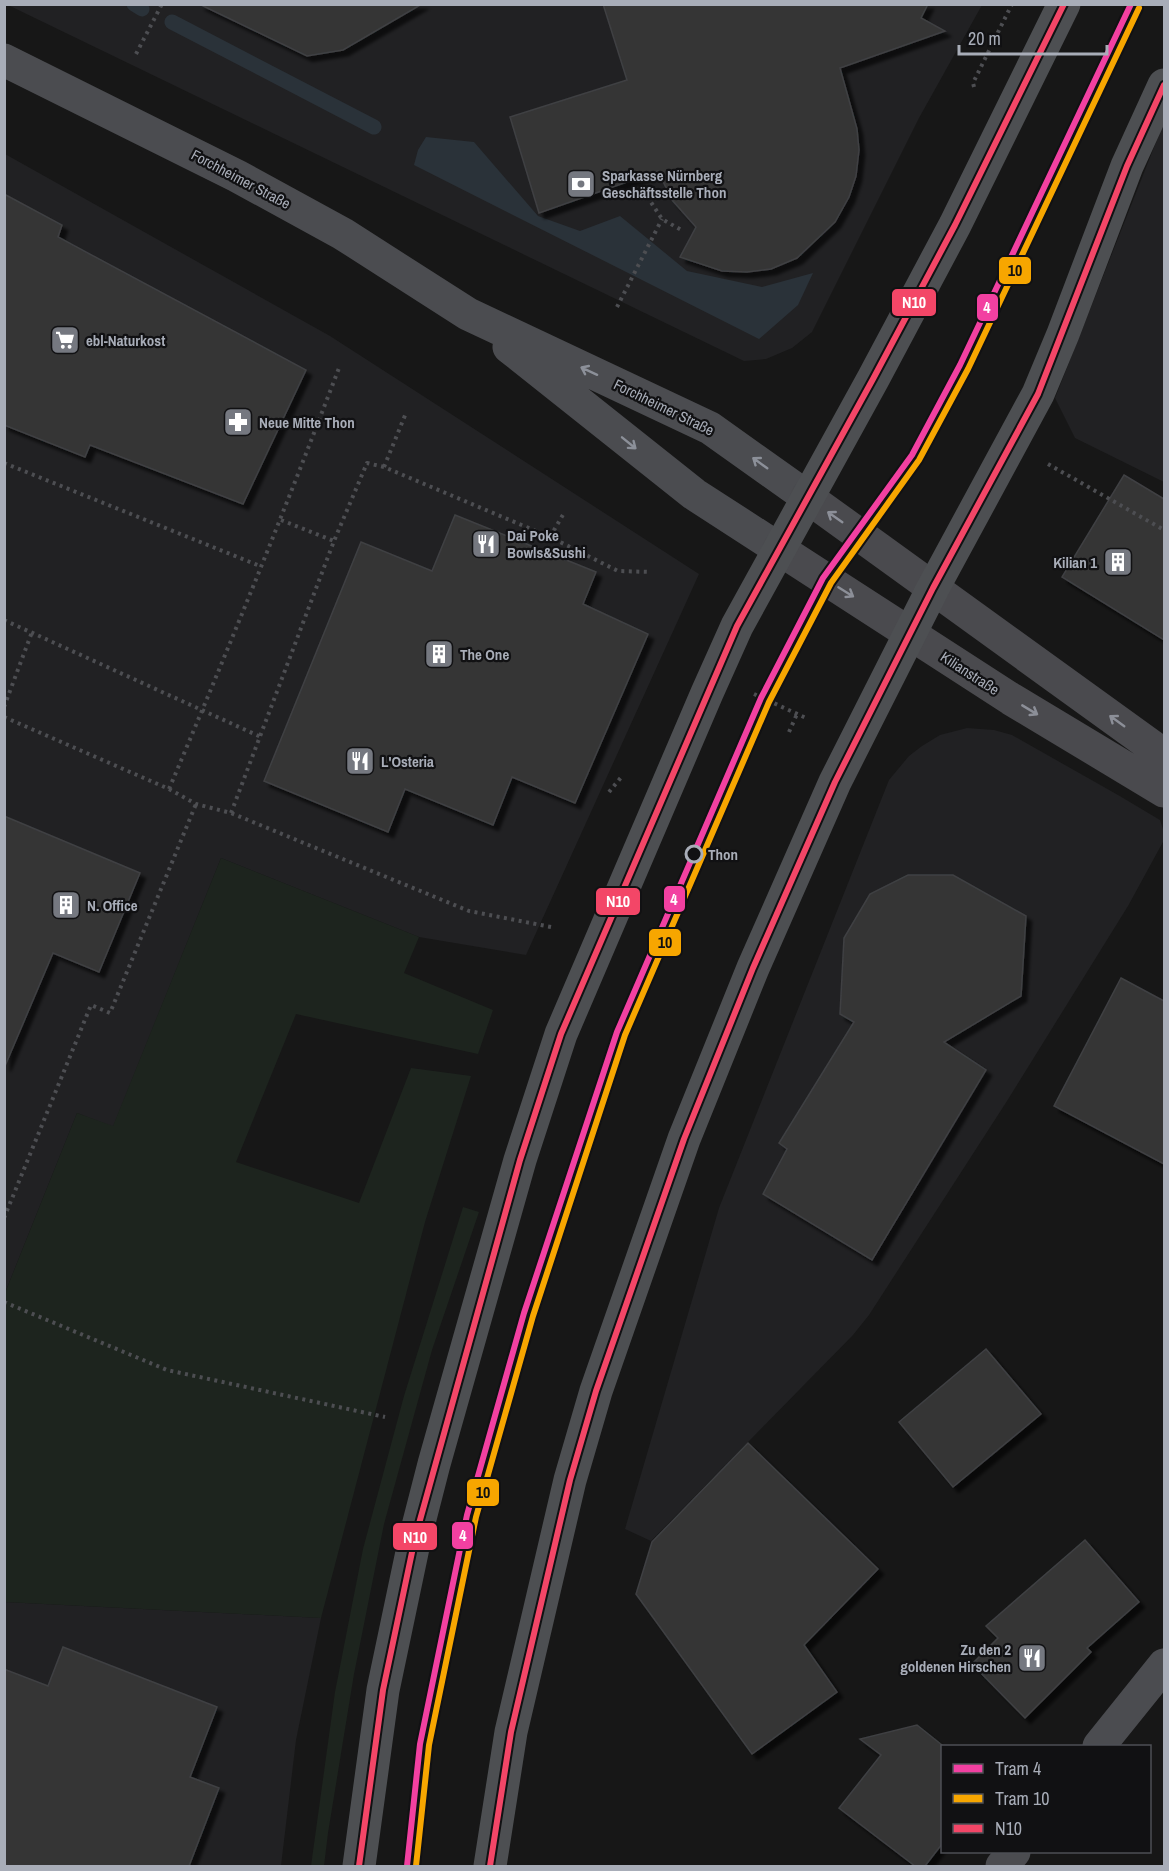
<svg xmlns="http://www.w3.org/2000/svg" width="1169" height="1871" viewBox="0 0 1169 1871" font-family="'Archivo Narrow',sans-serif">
<defs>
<filter id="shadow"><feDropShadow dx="5.5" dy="5.5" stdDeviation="1.5" flood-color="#0009"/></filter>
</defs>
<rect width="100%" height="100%" fill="#171717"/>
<!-- built -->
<path fill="#212123" d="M8,5H982L919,118L812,332L792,348L766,359L744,361Z
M1164,122V482L1075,438L1055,398Z
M5,154L330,336L699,574L526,955L419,937L221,858L113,1127L77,1113L5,1293Z
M967,728L994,730L1012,735L1118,795L1160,820L1164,832V840L1128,906L1007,1101L869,1315L853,1335L651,1541L625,1529L719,1208L889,780L909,756L922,746L940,735Z
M5,1602L321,1618L296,1740L281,1866H5Z"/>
<!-- green -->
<path fill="#1d241e" d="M221,858L419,937L404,973L493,1010L478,1054L296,1014L236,1162L359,1203L411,1068L471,1076L425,1222L321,1618L5,1602V1293L77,1113L113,1126Z
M463,1207L479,1212L432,1350L384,1524L354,1674L328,1833L324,1866H311L335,1692L363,1549L404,1396Z"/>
<!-- water -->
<path fill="#2a3239" d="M426,137L474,142L538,216L580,231L620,216L687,271L762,287L813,273L798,305L759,339L414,165L418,150Z"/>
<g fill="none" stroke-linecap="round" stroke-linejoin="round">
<!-- stream -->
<path stroke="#2a3239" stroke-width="15" d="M134,4L142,9
M172,22L374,127"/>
</g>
<!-- building -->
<path fill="#353536" stroke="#3f4043" stroke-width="1.5" filter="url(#shadow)" d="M199,4H422L343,50L307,56Z
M603,4H928L921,18L945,31L840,68L857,129L859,150L856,176L849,197L835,222L797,258L771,269L747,272L722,271L680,257L696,227L672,200L658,171L539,213L510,117L627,80Z
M4,194L62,225L58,237L306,370L243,504L90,445L85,457L4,425Z
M1124,475L1164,499V640L1062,577Z
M455,515L596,572L583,604L648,634L575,803L512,777L493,825L405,789L388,832L264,781L361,542L432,571Z
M4,816L140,873L99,972L53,953L5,1066Z
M908,875H953L1026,916L1021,996L944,1042L986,1070L872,1260L763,1194L787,1149L779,1143L854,1022L840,1014L844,938L870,894Z
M1121,978L1164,1001V1164L1054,1106Z
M986,1349L1041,1414L953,1487L899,1422Z
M748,1443L878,1569L804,1645L837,1692L752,1754L636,1594L652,1542Z
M1085,1540L1139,1602L1087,1648L1091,1652L1025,1718L972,1664L998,1638L986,1626Z
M63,1647L217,1707L190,1777L219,1788L189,1866H4V1669L48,1686Z
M917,1725L942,1745V1844L925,1866H915L839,1808L881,1755L860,1739Z"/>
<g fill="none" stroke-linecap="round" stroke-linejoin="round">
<!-- path -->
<path stroke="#4d4e52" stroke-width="4" stroke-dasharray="3 4.5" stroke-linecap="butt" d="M136,54L162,4
M974,87L973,83L1012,4
M643,190L662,219L683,231
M617,307L662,219
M4,463L260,566
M1048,464L1164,530
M384,467L406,413
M281,520L334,541
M550,537L564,513
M4,620L261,737
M754,694L806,718
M4,707L32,632
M4,717L169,789L196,804L231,813L469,911L551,927
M789,732L797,714
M169,789C228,650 285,510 339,368
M609,792L623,775
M231,813L334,541L367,463L384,467L550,537L618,571L651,572
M4,1218L91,1005L110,1013L196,804
M4,1302L167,1370L385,1417"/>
<!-- minor -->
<path stroke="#4b4c50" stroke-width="33" d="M4,60L237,176L343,234L468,314L710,428L807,497
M509,347L694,494L779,549
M1099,1746L1164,1665
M1002,1866L1014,1852"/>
<!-- secondary -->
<path stroke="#4a4a4e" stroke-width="33" d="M807,497L1164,755
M779,549L1011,699L1164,791"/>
<!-- primary -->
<path stroke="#4d4f52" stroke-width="33" d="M359,1866L383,1690L415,1538L434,1464L520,1160L561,1034L707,693L737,626L873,379L955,225L1064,4
M490,1866L511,1732L570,1480L596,1391L684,1139L753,968L835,782L933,588L1038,394L1063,334L1127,166L1164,85"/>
<!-- bus-1 casing -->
<g stroke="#111113" stroke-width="10">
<path id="bus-1" d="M359,1866L383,1690L415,1538L520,1160L561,1034L737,626L873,379L955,225L1064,4
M490,1866L511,1732L570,1480L596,1391L684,1139L753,968L835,782L933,588L1038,394L1127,166L1164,85"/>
</g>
<!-- bus-1 -->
<use href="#bus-1" stroke="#f34667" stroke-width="6"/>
<!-- tram-1 casing -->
<g stroke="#111113" stroke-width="10">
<path id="tram-1" d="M407,1866L420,1744L467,1515L524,1313L617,1032L761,698L823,578L912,455L960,365L1131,4"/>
</g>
<!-- tram-2 casing -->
<g stroke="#111113" stroke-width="10">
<path id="tram-2" d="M416,1866L429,1745L476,1517L533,1316L625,1035L769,702L831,583L919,460L968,369L1139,8"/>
</g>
<!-- tram-1 -->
<use href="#tram-1" stroke="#f240a1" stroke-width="6"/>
<!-- tram-2 -->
<use href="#tram-2" stroke="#f7a600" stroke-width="6"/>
</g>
<!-- one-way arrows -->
<defs><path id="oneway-shaft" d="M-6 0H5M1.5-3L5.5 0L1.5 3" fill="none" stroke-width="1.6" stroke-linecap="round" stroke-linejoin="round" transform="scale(1.5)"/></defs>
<g stroke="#8c9099">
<use href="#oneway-shaft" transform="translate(589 371) rotate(-155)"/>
<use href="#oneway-shaft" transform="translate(629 443) rotate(39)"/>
<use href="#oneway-shaft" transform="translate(760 463) rotate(-144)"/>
</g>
<g stroke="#8c8f98">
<use href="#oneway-shaft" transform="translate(835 517) rotate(-145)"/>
<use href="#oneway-shaft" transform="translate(846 592) rotate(32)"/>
<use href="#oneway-shaft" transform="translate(1030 710) rotate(31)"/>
<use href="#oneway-shaft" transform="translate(1117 721) rotate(-144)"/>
</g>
<!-- icons -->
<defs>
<g id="bank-square" transform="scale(1.5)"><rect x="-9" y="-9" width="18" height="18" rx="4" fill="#757880" stroke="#111113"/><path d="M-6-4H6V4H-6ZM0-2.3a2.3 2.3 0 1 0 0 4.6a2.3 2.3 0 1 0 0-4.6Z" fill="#fff"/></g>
<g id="supermarket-square" transform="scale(1.5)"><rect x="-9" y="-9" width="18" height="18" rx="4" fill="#757880" stroke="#111113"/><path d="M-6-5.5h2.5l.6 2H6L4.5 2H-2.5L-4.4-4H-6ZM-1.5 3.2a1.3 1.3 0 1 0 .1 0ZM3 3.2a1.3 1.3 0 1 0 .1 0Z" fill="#fff"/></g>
<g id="pharmacy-square" transform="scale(1.5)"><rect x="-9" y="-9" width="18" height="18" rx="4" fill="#757880" stroke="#111113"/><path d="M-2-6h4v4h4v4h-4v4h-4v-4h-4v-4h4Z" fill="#fff"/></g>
<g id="restaurant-square" transform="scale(1.5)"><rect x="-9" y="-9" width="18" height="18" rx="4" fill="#757880" stroke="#111113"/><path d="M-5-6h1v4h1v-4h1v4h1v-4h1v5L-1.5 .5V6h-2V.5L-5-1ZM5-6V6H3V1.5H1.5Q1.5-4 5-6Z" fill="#fff"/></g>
<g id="building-square" transform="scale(1.5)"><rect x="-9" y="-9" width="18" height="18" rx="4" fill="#757880" stroke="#111113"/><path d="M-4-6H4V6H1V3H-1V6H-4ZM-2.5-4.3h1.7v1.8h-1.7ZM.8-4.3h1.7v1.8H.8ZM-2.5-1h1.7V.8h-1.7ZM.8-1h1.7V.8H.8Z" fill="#fff"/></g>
</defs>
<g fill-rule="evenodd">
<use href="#bank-square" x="581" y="184"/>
<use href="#supermarket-square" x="65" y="340"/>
<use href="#pharmacy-square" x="238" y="422"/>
<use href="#restaurant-square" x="486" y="544"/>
<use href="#building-square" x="1118" y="562"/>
<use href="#building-square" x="439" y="654"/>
<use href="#restaurant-square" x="360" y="761"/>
<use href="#building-square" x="66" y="905"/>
<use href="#restaurant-square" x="1032" y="1658"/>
</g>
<!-- markers -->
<circle fill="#111113" stroke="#a8adb8" stroke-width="3" cx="694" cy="854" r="8"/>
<g text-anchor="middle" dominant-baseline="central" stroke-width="4.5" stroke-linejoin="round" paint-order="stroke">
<!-- poi labels -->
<g font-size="15" font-weight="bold" fill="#a8adb8" stroke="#111113" text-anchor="start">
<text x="602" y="175">Sparkasse Nürnberg<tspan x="602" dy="17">Geschäftsstelle Thon</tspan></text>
<text x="86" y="340">ebl-Naturkost</text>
<text x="259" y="422">Neue Mitte Thon</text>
<text x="507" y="535">Dai Poke<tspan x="507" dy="17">Bowls&amp;Sushi</tspan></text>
<text x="1097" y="562" text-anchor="end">Kilian 1</text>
<text x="460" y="654">The One</text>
<text x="381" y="761">L'Osteria</text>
<text x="87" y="905">N. Office</text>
<text x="1011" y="1649" text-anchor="end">Zu den 2<tspan x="1011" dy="17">goldenen Hirschen</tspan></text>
</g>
<!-- street labels -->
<g font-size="15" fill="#a8adb8" stroke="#111113">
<text transform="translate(241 179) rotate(28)">Forchheimer Straße</text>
<text transform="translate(664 407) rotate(26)">Forchheimer Straße</text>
<text transform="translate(970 673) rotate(33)">Kilianstraße</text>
</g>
<!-- stop labels -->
<g font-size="15" font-weight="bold" fill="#a8adb8" stroke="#111113" text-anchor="start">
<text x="708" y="854">Thon</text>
</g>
</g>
<g stroke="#111113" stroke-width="2">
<rect x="998" y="256" width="34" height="29" rx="6" fill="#f7a600"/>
<rect x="891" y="288" width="46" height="29" rx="6" fill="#f34667"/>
<rect x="976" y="293" width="23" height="29" rx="6" fill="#f240a1"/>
<rect x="663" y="885" width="23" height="28" rx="6" fill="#f240a1"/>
<rect x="595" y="887" width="46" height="29" rx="6" fill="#f34667"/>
<rect x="648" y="928" width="34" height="29" rx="6" fill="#f7a600"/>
<rect x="466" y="1478" width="34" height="29" rx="6" fill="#f7a600"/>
<rect x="451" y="1521" width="23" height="29" rx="6" fill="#f240a1"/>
<rect x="392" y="1522" width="46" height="29" rx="6" fill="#f34667"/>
</g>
<g font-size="16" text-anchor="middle" font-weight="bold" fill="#fff">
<text x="914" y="308">N10</text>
<text x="987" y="313">4</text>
<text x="674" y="905">4</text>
<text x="618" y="907">N10</text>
<text x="463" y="1541">4</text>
<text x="415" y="1543">N10</text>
</g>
<g font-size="16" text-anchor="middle" font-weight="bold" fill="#111">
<text x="1015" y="276">10</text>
<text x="665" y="948">10</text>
<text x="483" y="1498">10</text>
</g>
<!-- border -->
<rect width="1169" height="1871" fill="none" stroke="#a8adb8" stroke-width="12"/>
<!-- legend -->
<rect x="941" y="1745" width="210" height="108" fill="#111113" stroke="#4d4f55" stroke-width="1.5"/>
<rect x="953" y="1764" width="30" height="9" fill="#f240a1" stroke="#4d4f55" stroke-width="1.5"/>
<text x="995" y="1775" font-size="18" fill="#a8adb8">Tram 4</text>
<rect x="953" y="1794" width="30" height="9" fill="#f7a600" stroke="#4d4f55" stroke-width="1.5"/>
<text x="995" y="1805" font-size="18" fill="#a8adb8">Tram 10</text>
<rect x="953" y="1824" width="30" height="9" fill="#f34667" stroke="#4d4f55" stroke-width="1.5"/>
<text x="995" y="1835" font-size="18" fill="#a8adb8">N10</text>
<!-- scale -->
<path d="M959 45v9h148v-9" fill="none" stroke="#a8adb8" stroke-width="3"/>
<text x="968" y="45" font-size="18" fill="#a8adb8" stroke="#111113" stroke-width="4.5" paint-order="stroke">20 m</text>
</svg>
